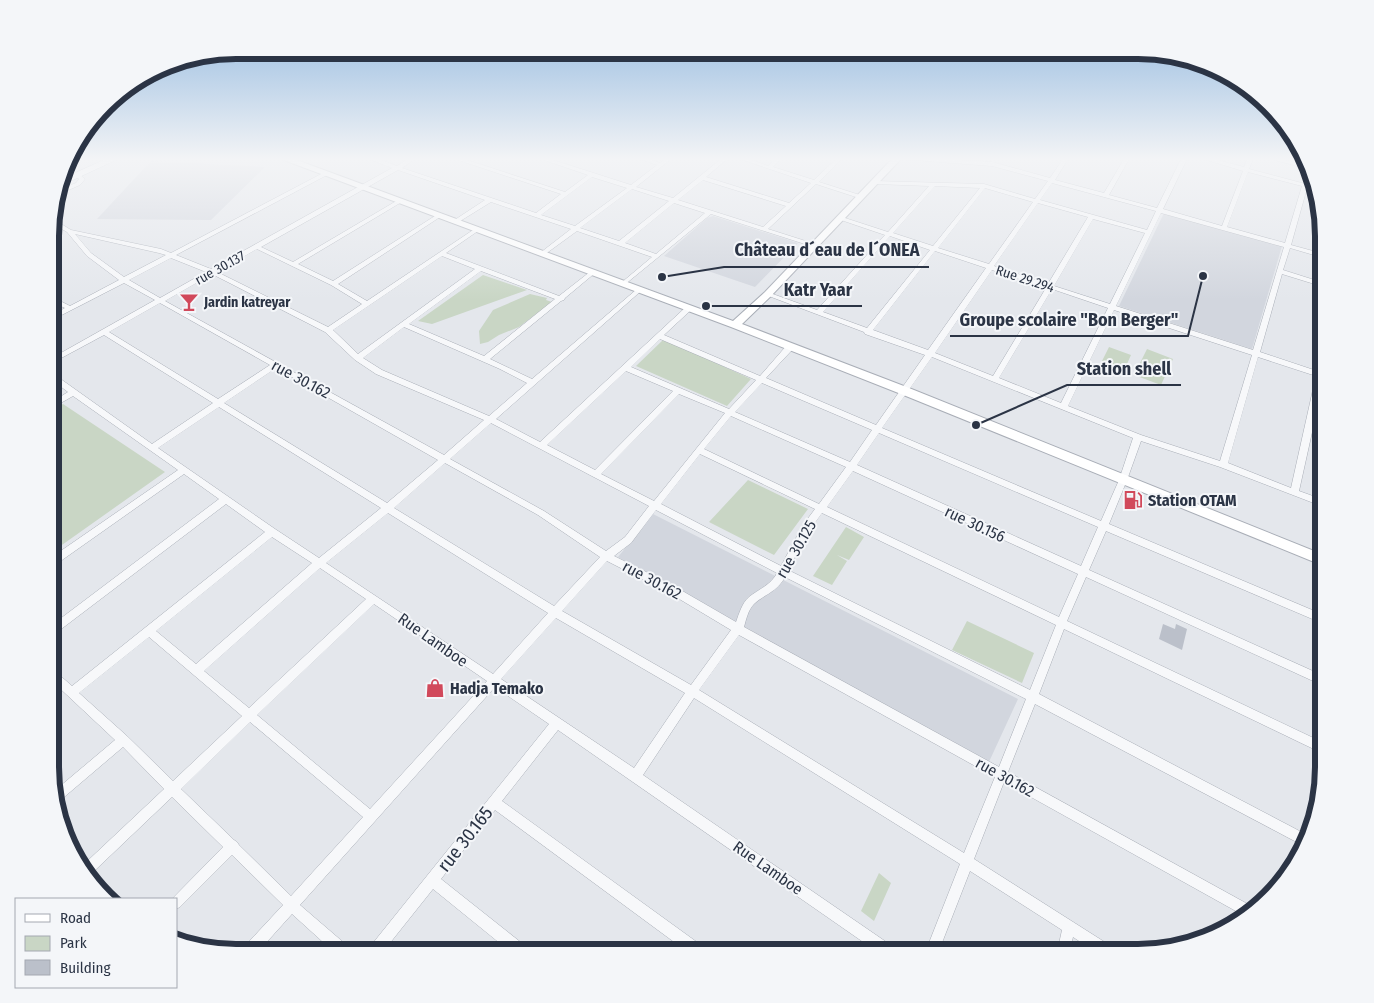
<svg xmlns="http://www.w3.org/2000/svg" width="1374" height="1003" viewBox="0 0 1374 1003" font-family="'Fira Sans Condensed',sans-serif">
<rect width="100%" height="100%" fill="#e4e7ec"/>
<!-- built -->
<path fill="#d2d6de" d="M151,161L265,167L211,220L97,219Z
M1164,213L1282,246L1252,349L1119,306Z
M713,216L798,243L755,287L664,256L707,218Z
M653,514L1018,699L988,764L618,557Z"/>
<!-- green -->
<path fill="#c9d6c5" d="M483,275L527,290L432,324L418,321Z
M530,294L547,298L546,300L552,302L519,327L499,335L488,342L480,344L479,331L493,310Z
M664,339L751,379L727,406L636,366Z
M1109,347L1131,355L1122,375L1099,367Z
M1147,349L1173,359L1161,385L1134,375Z
M63,404L165,472L52,552V411Z
M748,480L808,509L774,555L709,522Z
M846,527L864,537L849,560L837,555L847,561L832,585L813,576Z
M967,621L1034,653L1022,683L952,650Z
M879,873L891,883L874,921L861,911Z"/>
<!-- building -->
<path fill="#bbc0ca" d="M1163,624L1175,629L1176,624L1187,629L1182,650L1159,639Z"/>
<g fill="none" stroke-linecap="round" stroke-linejoin="round">
<!-- street casing -->
<g stroke="#a9aeb7" stroke-width="1">
<path id="street" d="M369,159H378L397,166L408,159H415L402,168L536,213L561,194L455,159H464L565,192L588,175L541,159H550L631,185L657,165L640,159H649L660,163L665,159H671L636,187L673,198L721,159H727L706,177L789,203L811,183L740,159H749L768,166L775,159H781L773,167L814,180L836,159H842L819,182L863,196V198H859L816,184L768,229L815,244V246H811L711,214L623,286L621,285V283L652,257L577,231L544,255H540V253L571,229L491,202L457,223H453V221L485,200L398,170L261,247L293,262L398,200L400,201V203L298,264L333,281L438,214L441,216L440,217L338,284L367,301L476,228L479,230L478,231L446,253L559,296L591,271H595V273L565,298L564,300L561,301L490,359L532,379L637,289H641V291L496,419L540,442L687,306H689L692,308L691,310L664,335L760,376L787,345H793V349L766,378L876,425L925,355L865,334L864,332L766,295V293H770L817,310L885,235L838,219V217H842L888,232L929,186L876,184L874,183V181L984,184L1035,199L1048,181L992,166L900,159H941L992,162L1050,178L1063,159H1068L1055,180L1104,193L1124,159H1129L1109,195L1157,208L1181,159H1187L1163,209L1222,226L1243,171L1204,159H1214L1244,167L1247,159H1253L1249,169L1313,186L1314,190L1307,188L1291,245L1324,254V258L1290,248L1283,270L1324,283V287L1282,274L1260,352L1317,371L1320,355L1324,353V378L1299,491L1324,500V507L1220,467L1141,441L1127,480L1109,524L1324,615V624L1106,531L1089,570L1324,676V686L1086,577L1067,621L1324,743V754L1064,629L1039,694L1309,836L1304,846L1035,704L1008,772L1253,907L1243,915L1004,782L974,859L1114,948L1115,953H1097L1073,937L1069,953H1057L1062,930L970,871L938,953H925L960,864L694,698L643,775L895,948L896,953H879L558,730L502,801L705,948L706,953H689L495,810L441,879L528,948L529,953H512L433,889L382,953H368L369,948L549,724L495,687L300,905L350,948L351,953H335L292,914L257,953H242L243,948L283,905L232,855L180,907L176,909V899H172L223,847L172,797L89,876L81,867L164,789L123,747L56,804L52,793L115,740L52,681V670L56,672L72,686L265,532L226,504L56,633L52,634V625L219,499L184,474L55,565L52,566V557L178,470L73,396L52,408V402L68,392L52,380V375H55L152,444L213,403L104,335L52,363V358L155,300L124,283L52,320V315L65,308L52,302V297L70,306L119,280L87,256L67,232L53,224L52,215L54,216L58,222L71,230L161,249L171,253L323,173H327V175L176,255L211,269L392,168ZM1248,172L1302,186L1285,243L1227,227ZM592,177L627,188L575,226L541,215ZM703,180L786,206L763,227L678,200ZM1052,183L1156,211L1147,230L1040,200ZM935,186L980,188L933,246L893,233ZM985,188L1033,202L989,264L938,248ZM632,189L669,201L619,241L580,228ZM674,203L705,213L656,254L625,243ZM1038,203L1088,217L1048,284L994,266ZM1161,213L1284,247L1253,350L1116,306ZM1093,219L1145,233L1110,304L1054,286ZM75,234L159,253L166,255L124,277L91,253ZM890,236L930,250L867,328L823,312ZM257,249L331,285L362,304L328,327L217,272ZM935,251L986,268L928,350L873,330ZM442,256L475,269L358,354L333,330ZM171,258L206,272L160,298L129,280ZM992,270L1046,288L993,376L935,353ZM481,271L555,299L484,356L409,324ZM212,274L325,332L355,360L376,374L484,420L444,455L165,301ZM1052,289L1108,308L1061,403L999,378ZM160,303L270,365L218,399L109,332ZM1114,310L1252,355L1220,461L1141,435L1068,406ZM404,327L500,369L527,383L489,416L382,370L363,358ZM660,339L756,380L729,409L631,367ZM932,357L1133,438L1119,480L1101,521L882,428ZM1258,357L1316,376L1291,488L1228,463ZM276,368L438,460L387,503L224,403ZM626,371L673,391L595,470L547,445ZM762,383L872,430L850,462L735,412ZM679,394L725,413L654,501L601,474ZM219,407L381,508L319,558L275,529L158,448ZM731,416L846,467L819,504L704,449ZM491,423L649,506L625,537L606,551L544,511L450,459ZM879,433L1098,527L1081,566L857,465ZM700,454L815,509L803,525L781,566L661,504ZM445,463L538,515L600,557L554,606L394,508ZM853,471L1078,574L1059,617L827,507ZM656,510L777,573C771,585 759,589 749,597C742,603 739,614 736,622L672,585L614,556L631,543ZM388,513L548,613L493,674L326,563ZM822,513L1056,625L1030,690L788,570L809,531ZM272,537L312,563L196,664L156,631ZM607,561L666,591L731,630L691,685L562,611ZM320,568L366,599L249,708L204,671ZM785,577L1026,699L999,767L744,627C746,620 748,610 754,604C765,594 777,592 785,577ZM374,604L487,681L370,809L257,715ZM556,618L685,693L634,768L501,679ZM739,635L995,777L964,853L699,690ZM149,637L242,716L173,781L127,736L79,693ZM250,722L363,817L291,896L239,845L237,842L234,840L181,789Z
M1271,159H1281L1308,166L1309,169Z
M75,174H79L85,179L80,185L57,195L58,190L76,183L79,179L75,176Z"/>
</g>
<!-- secondary casing -->
<g stroke="#a9aeb7" stroke-width="2">
<path id="secondary" d="M281,159H294L733,321L765,292L892,159H901L771,296L742,324L909,388L1324,555V566L901,394L731,327Z"/>
</g>
<!-- primary casing -->
<g stroke="#a3abb8" stroke-width="1">
<path id="primary" d="M106,159H118L60,186L62,179Z"/>
</g>
<!-- street -->
<use href="#street" fill="#f7f8fa" fill-rule="evenodd"/>
<!-- secondary -->
<use href="#secondary" fill="#fff" fill-rule="evenodd"/>
<!-- primary -->
<use href="#primary" fill="#fff" fill-rule="evenodd"/>
</g>
<!-- sky -->
<linearGradient id="sky" x2="0" y2="1"><stop stop-color="#8bb4dd"/><stop offset="0.53" stop-color="#f3f4f6"/><stop offset="1" stop-color="#f3f4f6" stop-opacity="0"/></linearGradient>
<rect width="1374" height="300" fill="url(#sky)"/>
<!-- icons -->
<defs>
<g id="bar-bare" transform="scale(1.5)"><path d="M-6-5H6L.8 .8V4.5H3.5V6h-7V4.5H-.8V.8Z" fill="#d1495b" stroke="#f4f6f9" stroke-width="2.5" paint-order="stroke"/></g>
<g id="fuel-bare" transform="scale(1.5)"><path d="M-5.5-6h7V0h2V4h1.3V-2.5L3-4.5l.8-.8L6-3V5H2.5V1h-1V6h-7ZM-4.2-4.7v3.2H.2V-4.7Z" fill="#d1495b" stroke="#f4f6f9" stroke-width="2.5" paint-order="stroke"/></g>
<g id="shop-bare" transform="scale(1.5)"><path d="M-5-2.5h2.3a2.7 3.5 0 0 1 5.4 0H5L5.5 6h-11ZM-1.5-2.5h3a1.5 2.3 0 0 0-3 0Z" fill="#d1495b" stroke="#f4f6f9" stroke-width="2.5" paint-order="stroke"/></g>
</defs>
<g fill-rule="evenodd">
<use href="#bar-bare" x="189" y="302"/>
<use href="#fuel-bare" x="1133" y="500"/>
<use href="#shop-bare" x="435" y="688"/>
</g>
<g text-anchor="middle" dominant-baseline="central" stroke-width="4" stroke-linejoin="round" paint-order="stroke">
<!-- far-street labels -->
<g font-size="14" fill="#2b3445" stroke="#f4f6f9">
<text transform="translate(220 268) rotate(-29)">rue 30.137</text>
<text transform="translate(1025 279) rotate(18)">Rue 29.294</text>
</g>
<!-- far-poi labels -->
<g font-size="14" font-weight="bold" fill="#2b3445" stroke="#f4f6f9" text-anchor="start">
<text x="204" y="302">Jardin katreyar</text>
</g>
<!-- street labels -->
<g font-size="16" fill="#2b3445" stroke="#f4f6f9">
<text transform="translate(301 379) rotate(28)">rue 30.162</text>
<text transform="translate(975 524) rotate(25)">rue 30.156</text>
<text transform="translate(796 549) rotate(-60)">rue 30.125</text>
<text transform="translate(652 580) rotate(28)">rue 30.162</text>
<text transform="translate(433 640) rotate(35)">Rue Lamboe</text>
<text transform="translate(1005 777) rotate(29)">rue 30.162</text>
<text transform="translate(768 868) rotate(35)">Rue Lamboe</text>
</g>
<!-- poi labels -->
<g font-size="16" font-weight="bold" fill="#2b3445" stroke="#f4f6f9" text-anchor="start">
<text x="1148" y="500">Station OTAM</text>
<text x="450" y="688">Hadja Temako</text>
</g>
<!-- near-street labels -->
<g font-size="19" fill="#2b3445" stroke="#f4f6f9">
<text transform="translate(465 839) rotate(-52)">rue 30.165</text>
</g>
</g>
<!-- crop -->
<path d="M0 0H1374V1003H0ZM236 59H1138A177 177 0 0 1 1315 236V767A177 177 0 0 1 1138 944H236A177 177 0 0 1 59 767V236A177 177 0 0 1 236 59Z" fill="#f4f6f9" fill-rule="evenodd"/>
<path fill="none" stroke="#2b3445" stroke-width="6" d="M236 59H1138A177 177 0 0 1 1315 236V767A177 177 0 0 1 1138 944H236A177 177 0 0 1 59 767V236A177 177 0 0 1 236 59Z"/>
<!-- callouts -->
<path fill="none" stroke="#2b3445" stroke-width="2" d="M662 277L724 267H929M706 306L774 306H862M1203 276L1188 336H950M976 425L1067 385H1181"/>
<g fill="#2b3445" stroke="#f4f6f9" stroke-width="2">
<circle cx="662" cy="277" r="5"/>
<circle cx="706" cy="306" r="5"/>
<circle cx="1203" cy="276" r="5"/>
<circle cx="976" cy="425" r="5"/>
</g>
<g font-size="18" text-anchor="middle" font-weight="bold" fill="#2b3445" stroke="#f4f6f9" stroke-width="4" stroke-linejoin="round" paint-order="stroke">
<text x="827" y="256">Château d´eau de l´ONEA</text>
<text x="818" y="296">Katr Yaar</text>
<text x="1069" y="326">Groupe scolaire "Bon Berger"</text>
<text x="1124" y="375">Station shell</text>
</g>
<!-- legend -->
<rect x="15" y="898" width="162" height="90" fill="#f4f6f9" stroke="#a4a8b1"/>
<rect x="25" y="914" width="25" height="8" fill="#ffffff" stroke="#a4a8b1"/>
<text x="60" y="923" font-size="15" fill="#2b3445">Road</text>
<rect x="25" y="936" width="25" height="15" fill="#c9d6c5" stroke="#a4a8b1"/>
<text x="60" y="948" font-size="15" fill="#2b3445">Park</text>
<rect x="25" y="960" width="25" height="15" fill="#bbc0ca" stroke="#a4a8b1"/>
<text x="60" y="973" font-size="15" fill="#2b3445">Building</text>
</svg>
